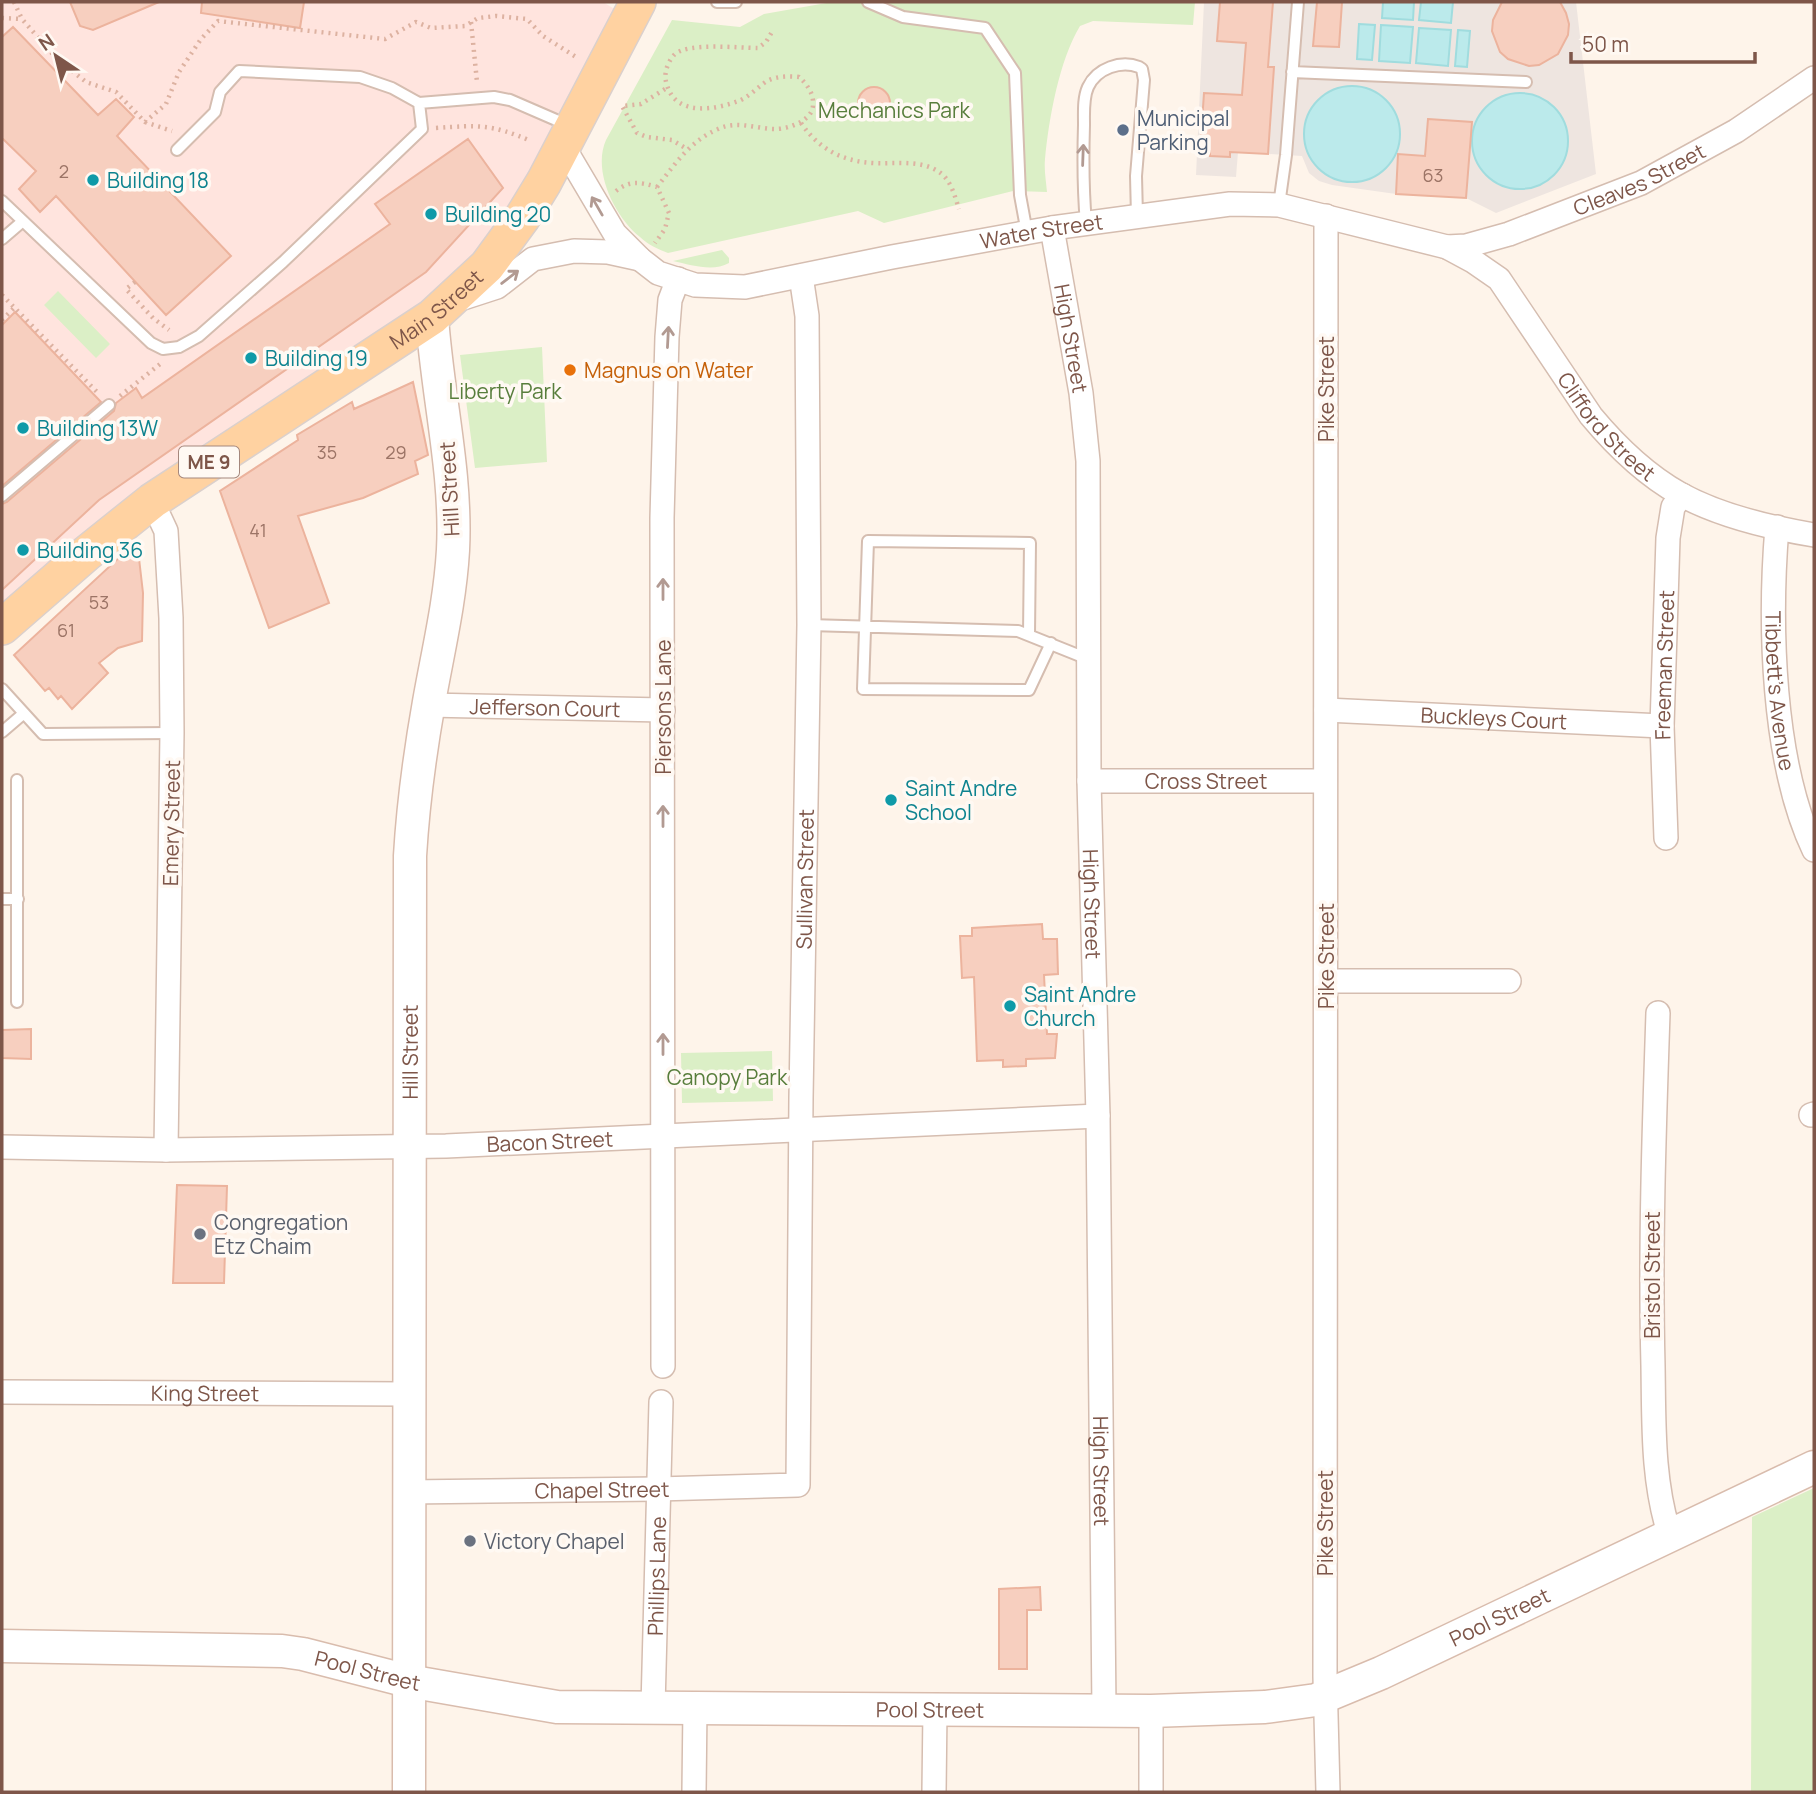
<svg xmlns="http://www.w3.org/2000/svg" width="1816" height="1794" viewBox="0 0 1816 1794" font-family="Manrope,sans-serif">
<rect width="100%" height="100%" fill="#fef4ea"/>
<!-- commercial -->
<path fill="#ffe4de" d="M2,2H603L629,18L504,245L2,627Z"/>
<!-- industrial -->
<path fill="#eee5e0" d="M1204,2H1576L1596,174L1496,213L1466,198L1396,194L1332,185L1319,181L1309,173L1302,156L1238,152L1236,177L1196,175Z"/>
<!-- green -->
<path fill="#dbefc6" d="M832,2H1195L1193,25L1093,21L1080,26C1059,61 1049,118 1045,159C1044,170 1046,181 1047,192L1013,191L884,223L858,211L668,253C658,249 648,245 640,237C615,217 592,171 606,140L672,20L740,27L764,14Z
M722,250L729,258V263C713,272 691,265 673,261Z
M58,291L110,344L96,358L44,305Z
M542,347L547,462L475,468L460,355Z
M772,1051L773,1101L682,1103L681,1053Z
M1814,1488V1792H1751L1752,1517Z"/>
<!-- water -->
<path fill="#bbeaeb" stroke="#a0dcde" stroke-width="2" d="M1383,2H1414L1413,20L1382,18Z
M1421,2H1453L1451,23L1419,20Z
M1359,24L1375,25L1372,60L1357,59Z
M1381,25L1413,27L1410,63L1379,61Z
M1419,28L1451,30L1448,66L1416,63Z
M1458,30L1470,31L1467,67L1455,66Z
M1304 134a48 48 0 1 1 96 0a48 48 0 1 1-96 0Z
M1472 141a48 48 0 1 1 96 0a48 48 0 1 1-96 0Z"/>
<!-- building -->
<path fill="#f7cfbf" stroke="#ecb39d" stroke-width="2" d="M70,2H159L93,30L80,26Z
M202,2H304L300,28L201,13Z
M1220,2H1273L1268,67H1274L1268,154L1230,152V157L1210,156V151H1200L1204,93L1242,95L1246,43L1217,41Z
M1317,2H1342L1339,47L1313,46Z
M1502,2H1560L1566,13L1569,24L1568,35L1558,54L1539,65L1529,66L1508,59L1500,52L1492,31L1493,20Z
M13,27L98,115L116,99L134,117L117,136L231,256L166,315L56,196L40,212L19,189L36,171L2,138V37Z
M858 103a16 16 0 1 1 32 0a16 16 0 1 1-32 0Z
M1428,119L1472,122L1466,198L1396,194L1398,154L1425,156Z
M468,139L503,188L426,272L99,500L2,590V504L7,502L114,411L116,403L136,388L142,398L390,224L375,204Z
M15,312L101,402L2,486V325Z
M413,382L428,455L415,461L418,474L363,498L298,516L329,603L269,628L220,491L298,440L297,435L352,402L354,409Z
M137,541L143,593L142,641L118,648L99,663L108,673L72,709L61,696L58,699L49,688L45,691L14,655Z
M1042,924L1043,939H1057L1058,974L1044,975L1047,1034H1057L1055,1058L1026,1059V1066L1003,1067V1060L977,1061L974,977L962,978L960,936H972V928Z
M31,1029V1059L2,1058V1030Z
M177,1185L227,1186L224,1283H173Z
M1040,1587L1041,1610H1027V1669H999V1589Z"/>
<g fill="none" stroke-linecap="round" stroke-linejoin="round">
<!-- lane casing -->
<g stroke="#d5bdb0" stroke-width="14">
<path id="lane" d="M717,2H736
M868,2L903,17L985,28L1015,73L1020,195L1027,233
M1292,72L1526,82
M177,150L215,112L220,92L239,71L360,77L392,88L419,103L494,97L510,100L570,126
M2,201L151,343L163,349L179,347L199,336L283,262L422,129L419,103
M1279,205L1286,155L1298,2
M1086,223C1083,190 1083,158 1084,125C1084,112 1083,98 1088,87C1097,68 1121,60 1139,67L1142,69L1144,80L1136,176L1137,216
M2,239L23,221
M2,496L109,405
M809,625L1018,631L1088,659
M1029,634L1030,543L868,541L863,689L1029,690L1051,643
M2,689L43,734L172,733
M2,732L23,714
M2,899H18
M17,1002V780"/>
</g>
<!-- street casing -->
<g stroke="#d5bdb0" stroke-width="26">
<g id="street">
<path id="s1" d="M563,146L615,234L640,259L658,273L695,285L745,287L892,257L1052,228L1230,204L1279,205L1447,247L1473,261L1499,279L1591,416C1616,446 1646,475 1680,494C1718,515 1772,528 1814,535"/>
<path d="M1326,216L1325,1677L1328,1792"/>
<path id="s2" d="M1052,228L1081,393L1088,461L1089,781L1098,1116L1104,1710"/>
<path id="s3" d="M1447,247L1466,246L1509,234L1641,183L1736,131L1814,78"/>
<path d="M457,300L497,287L533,259L574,251L608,252L640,259"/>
<path d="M152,501L166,531L171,618L172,733L166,1150"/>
<path id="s4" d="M1777,527C1769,623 1772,762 1814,850"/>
<path id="s5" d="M428,705L663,710"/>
<path id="s6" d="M1326,710L1662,726"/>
<path id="s7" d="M1089,781H1325"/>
<path id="s8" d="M1666,838L1662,726L1668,538L1673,507L1682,495"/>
<path d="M1326,981H1509"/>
<path d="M1658,1013C1654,1131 1650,1248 1653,1366C1654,1423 1652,1481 1670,1536"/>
<path d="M1811,1115L1814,1114"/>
<path id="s9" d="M2,1147L166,1150L446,1146L1098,1116"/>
<path d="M663,1366L662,518L667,337L670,300L678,279"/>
<path id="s10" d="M2,1392L408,1394"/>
<path id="s11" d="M408,1492L658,1489L798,1485L801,1098L809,625L807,316L801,276"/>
<path id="s12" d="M653,1707L661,1402"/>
<path d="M694,1792L695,1707"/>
<path d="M934,1792L935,1710"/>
<path d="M1151,1792V1711"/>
</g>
</g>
<!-- secondary casing -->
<g stroke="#d9bcad" stroke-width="35">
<g id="secondary">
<path id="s13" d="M2,1646L282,1651L303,1654L408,1681L557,1707L1151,1711L1265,1707L1316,1700L1381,1673L1814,1467"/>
<path id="s14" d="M409,1792L410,856C413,805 420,753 429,702C438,651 450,602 453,550C457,472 437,394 432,317"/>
</g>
</g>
<!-- primary casing -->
<g stroke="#dbd0cc" stroke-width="38">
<g id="primary">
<path id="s15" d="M2,627L87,553L152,501L432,317L487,266L522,218L544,182L638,2"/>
</g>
</g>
<!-- path -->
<path stroke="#ddb2a1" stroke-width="4.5" stroke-dasharray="2 5" stroke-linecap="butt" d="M14,2L22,19L55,57L86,82L116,92L145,122L166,104L179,72L201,39L218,21L385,39L416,22L431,28L465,26L478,18L496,16L527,19L543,36L576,57
M2,18L21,19
M471,22L477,82
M665,89L641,104L622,106L637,133L647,137L672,140L687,149
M145,122L172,131
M801,123C823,155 852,165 891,163C908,163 928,162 943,175C952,184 955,197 959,209
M436,128C479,125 491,124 531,141
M657,187C675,164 690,141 718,129C737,120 756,129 776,129C789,129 813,120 813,105C814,94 807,84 799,77C788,76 777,76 767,81C758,87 751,95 741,100C716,110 676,117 667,85C663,75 667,63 674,55C686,42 739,48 758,48L766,42L773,30
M616,191C630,180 640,182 657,187L669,213L665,229L655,243
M135,282L126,289L153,318L169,330
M2,295L98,393
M2,320L15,307
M120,396L160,364"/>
<!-- lane -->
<use href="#lane" stroke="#fff" stroke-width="10"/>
<!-- street -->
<use href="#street" stroke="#fff" stroke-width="23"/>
<!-- secondary -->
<use href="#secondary" stroke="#fff" stroke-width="32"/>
<!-- primary -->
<use href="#primary" stroke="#ffd2a1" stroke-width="35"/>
</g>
<!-- one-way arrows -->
<defs><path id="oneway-shaft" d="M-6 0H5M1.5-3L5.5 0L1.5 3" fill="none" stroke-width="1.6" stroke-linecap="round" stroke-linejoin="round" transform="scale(1.75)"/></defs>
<g stroke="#b29a92">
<use href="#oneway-shaft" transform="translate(1083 155) rotate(-88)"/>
<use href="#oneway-shaft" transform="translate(597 206) rotate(-120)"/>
<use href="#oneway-shaft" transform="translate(510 277) rotate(-38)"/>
<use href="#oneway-shaft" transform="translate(668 337) rotate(-87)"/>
<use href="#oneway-shaft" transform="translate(663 589) rotate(-90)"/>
<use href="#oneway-shaft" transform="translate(663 816) rotate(-90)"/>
<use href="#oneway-shaft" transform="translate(663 1044) rotate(-90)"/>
</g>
<!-- markers -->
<circle fill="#5c6f8a" stroke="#fff9f3" stroke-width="2.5" cx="1123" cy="130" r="7"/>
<g fill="#0f9aa8" stroke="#fff9f3" stroke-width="2.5">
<circle cx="93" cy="180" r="7"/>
<circle cx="431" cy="214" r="7"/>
<circle cx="251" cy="358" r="7"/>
<circle cx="23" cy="428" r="7"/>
<circle cx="23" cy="550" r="7"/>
<circle cx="891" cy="800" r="7"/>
<circle cx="1010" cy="1006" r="7"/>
</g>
<circle fill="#e8710a" stroke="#fff9f3" stroke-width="2.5" cx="570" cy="370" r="7"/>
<g fill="#6b7280" stroke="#fff9f3" stroke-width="2.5">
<circle cx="200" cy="1234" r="7"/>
<circle cx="470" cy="1541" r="7"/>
</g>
<g text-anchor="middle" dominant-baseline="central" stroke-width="7" stroke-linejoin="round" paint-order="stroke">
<!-- number labels -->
<g font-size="18" fill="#9c7466">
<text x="64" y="171">2</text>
<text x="1433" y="175">63</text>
<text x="327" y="452">35</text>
<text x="396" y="452">29</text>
<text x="258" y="530">41</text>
<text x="99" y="602">53</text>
<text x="66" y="630">61</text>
</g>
<!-- shield labels -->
<rect fill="#fff9f3" stroke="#a5877c" stroke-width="2" x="179" y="446.5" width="60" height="31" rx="5"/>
<g font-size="19" font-weight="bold" fill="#7e5649">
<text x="209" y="462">ME 9</text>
</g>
<!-- park labels -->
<g font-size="21" fill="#587e3c" stroke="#fff9f3">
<text x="894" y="110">Mechanics Park</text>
<text x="505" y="391">Liberty Park</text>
<text x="727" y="1077">Canopy Park</text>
</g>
<!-- service labels -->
<g font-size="21" fill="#4e5e75" stroke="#fff9f3" text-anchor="start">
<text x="1137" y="118">Municipal<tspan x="1137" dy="24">Parking</tspan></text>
</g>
<!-- street labels -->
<g font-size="21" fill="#7e5649" stroke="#fff9f3">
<text stroke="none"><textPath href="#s3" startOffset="205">Cleaves Street</textPath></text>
<text stroke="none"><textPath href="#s1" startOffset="551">Water Street</textPath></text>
<text stroke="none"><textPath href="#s15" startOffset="539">Main Street</textPath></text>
<text stroke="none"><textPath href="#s2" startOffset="112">High Street</textPath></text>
<text transform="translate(1326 389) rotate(-90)">Pike Street</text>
<text stroke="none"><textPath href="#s1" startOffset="1208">Clifford Street</textPath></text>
<text transform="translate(449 489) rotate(-93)">Hill Street</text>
<text stroke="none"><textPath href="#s8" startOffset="173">Freeman Street</textPath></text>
<text stroke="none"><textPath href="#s4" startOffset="164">Tibbett's Avenue</textPath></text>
<text stroke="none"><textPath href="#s5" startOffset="117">Jefferson Court</textPath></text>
<text transform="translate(663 707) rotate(-90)">Piersons Lane</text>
<text stroke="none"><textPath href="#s6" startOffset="168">Buckleys Court</textPath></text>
<text stroke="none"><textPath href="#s7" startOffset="117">Cross Street</textPath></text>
<text transform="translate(171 823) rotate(-89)">Emery Street</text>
<text stroke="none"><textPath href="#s11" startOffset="996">Sullivan Street</textPath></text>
<text stroke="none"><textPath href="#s2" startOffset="679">High Street</textPath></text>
<text transform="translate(1326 956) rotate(-90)">Pike Street</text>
<text stroke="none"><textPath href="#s14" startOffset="740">Hill Street</textPath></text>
<text stroke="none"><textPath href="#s9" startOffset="548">Bacon Street</textPath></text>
<text transform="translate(1652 1275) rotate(-90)">Bristol Street</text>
<text stroke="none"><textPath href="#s10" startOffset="203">King Street</textPath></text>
<text stroke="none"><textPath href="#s2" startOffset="1246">High Street</textPath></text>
<text stroke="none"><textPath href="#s11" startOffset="194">Chapel Street</textPath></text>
<text transform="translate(1325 1523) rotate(-90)">Pike Street</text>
<text stroke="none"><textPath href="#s12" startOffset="131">Phillips Lane</textPath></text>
<text stroke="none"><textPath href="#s13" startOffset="1522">Pool Street</textPath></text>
<text stroke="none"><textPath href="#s13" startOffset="368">Pool Street</textPath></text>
<text stroke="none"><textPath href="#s13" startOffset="934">Pool Street</textPath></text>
</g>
<!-- culture labels -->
<g font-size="21" fill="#0d838f" stroke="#fff9f3" text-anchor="start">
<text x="107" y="180">Building 18</text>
<text x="445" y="214">Building 20</text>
<text x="265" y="358">Building 19</text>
<text x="37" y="428">Building 13W</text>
<text x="37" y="550">Building 36</text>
<text x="905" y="788">Saint Andre<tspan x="905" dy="24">School</tspan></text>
<text x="1024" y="994">Saint Andre<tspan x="1024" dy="24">Church</tspan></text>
</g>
<!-- food labels -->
<g font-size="21" fill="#c56008" stroke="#fff9f3" text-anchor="start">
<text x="584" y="370">Magnus on Water</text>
</g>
<!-- worship labels -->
<g font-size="21" fill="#5b616d" stroke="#fff9f3" text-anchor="start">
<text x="214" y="1222">Congregation<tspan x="214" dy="24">Etz Chaim</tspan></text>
<text x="484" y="1541">Victory Chapel</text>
</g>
</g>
<!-- border -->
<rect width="1816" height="1794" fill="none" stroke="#7e5649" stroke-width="7"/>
<!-- north arrow -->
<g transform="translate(56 56) rotate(325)" stroke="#fff9f3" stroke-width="5" paint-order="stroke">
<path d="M0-5L12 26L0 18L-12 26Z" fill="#7e5649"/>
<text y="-10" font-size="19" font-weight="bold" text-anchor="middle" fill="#7e5649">N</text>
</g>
<!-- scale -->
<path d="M1571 52v10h184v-10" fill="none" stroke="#7e5649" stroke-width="3.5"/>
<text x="1582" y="52" font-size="21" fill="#7e5649" stroke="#fff9f3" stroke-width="5" paint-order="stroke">50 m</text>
</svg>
